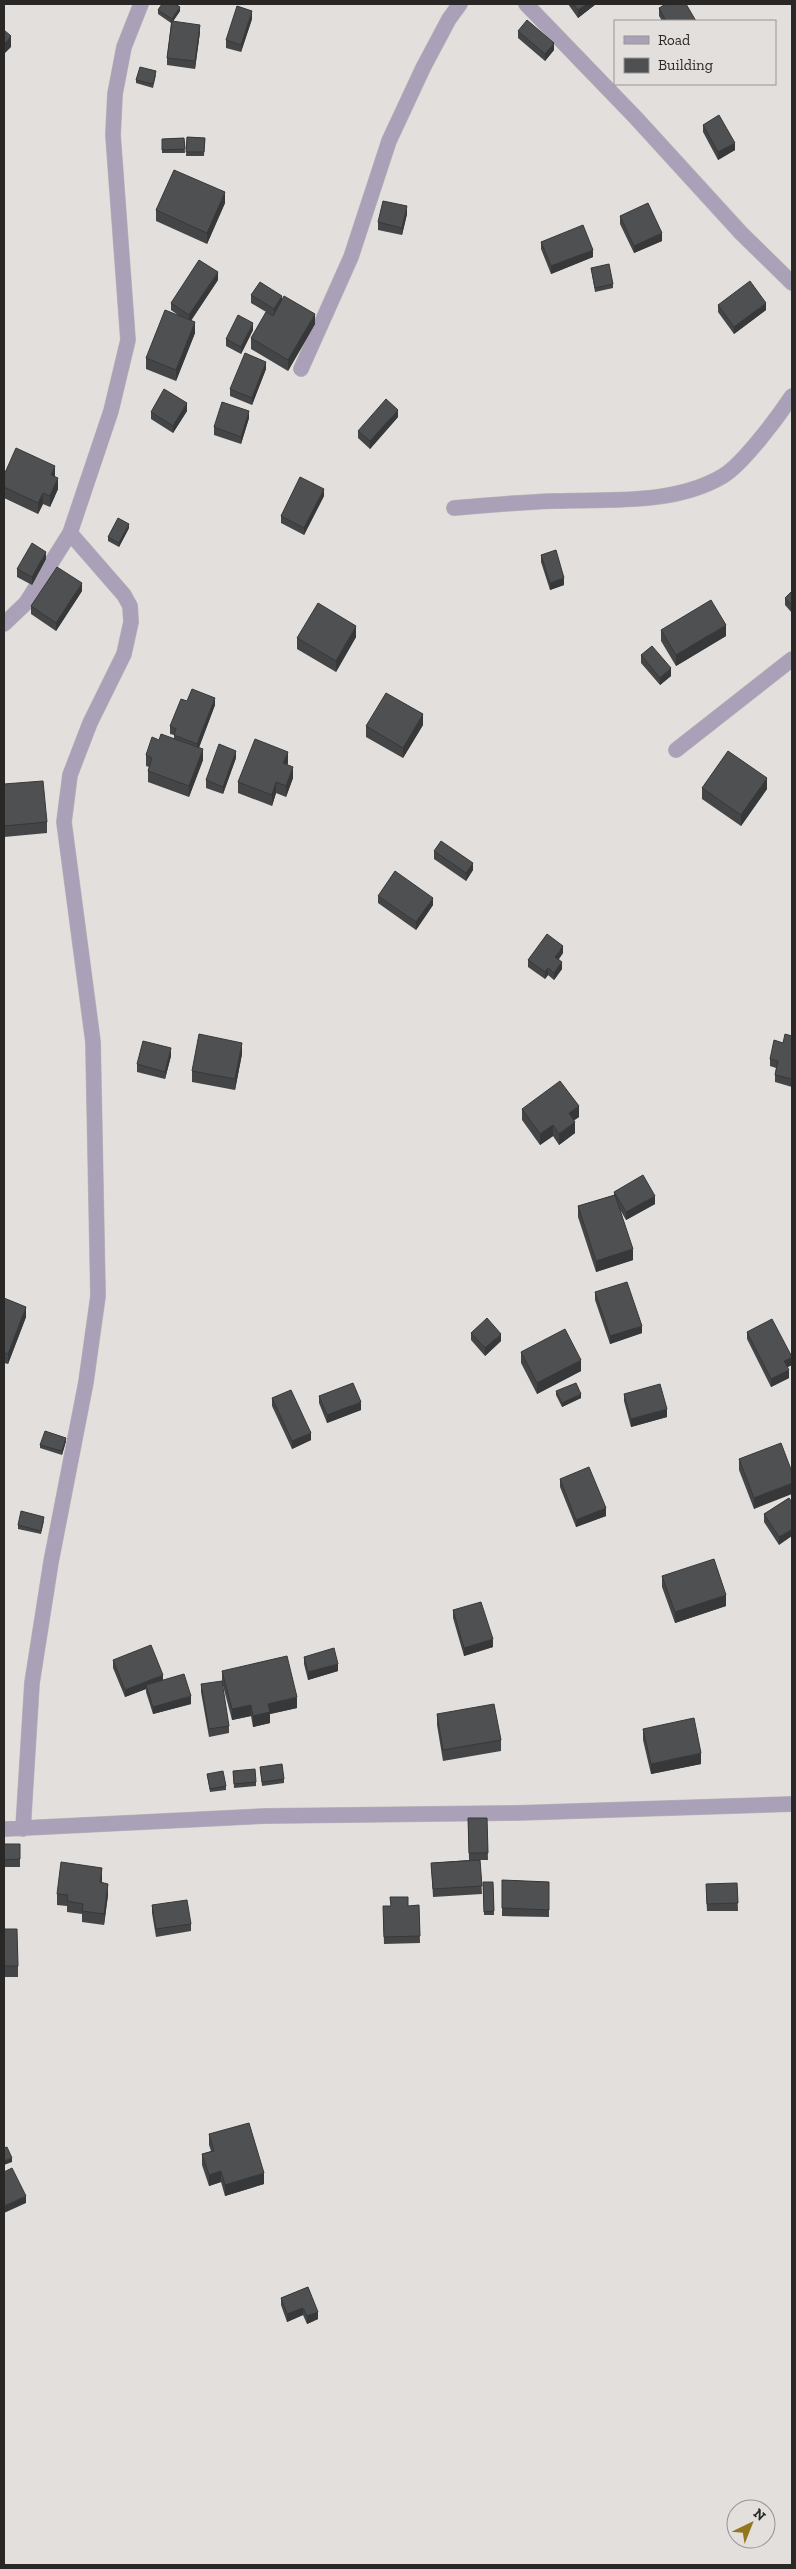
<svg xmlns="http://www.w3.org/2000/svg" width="796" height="2569" viewBox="0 0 796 2569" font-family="'Zilla Slab',serif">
<rect width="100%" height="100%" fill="#e2dfdd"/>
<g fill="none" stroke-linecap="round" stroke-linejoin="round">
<!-- street casing -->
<g stroke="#bdbab9" stroke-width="16">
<path id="street" d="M526,4L636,118L741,233L792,283
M301,369L351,257L389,141L423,68L449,19L460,4
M454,508C488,505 522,502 556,501C610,499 674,505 723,476C743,464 778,417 792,396
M4,624L26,603L70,533L111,411L128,340L113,135L115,94L124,47L141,4
M676,750L792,659
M4,1829L266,1816L516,1813L792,1804
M23,1829L32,1683L51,1562L86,1382L98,1296L93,1042L64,822L70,775L90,723L124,654L131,622L130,606L124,595L70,533"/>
</g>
<!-- street -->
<use href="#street" stroke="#aaa1b9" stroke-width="15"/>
</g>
<!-- wall -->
<path fill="#444547" d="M568,4H596L578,18Z
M659,8L696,21H662L659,16Z
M158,10L180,11L173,21L200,32L195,69L167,65V58L171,23L158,14Z
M252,19L241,52L226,48V40Z
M518,31L554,50L545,61L518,38Z
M156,75L153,88L136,83V80Z
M703,125L735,150L718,160L703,132Z
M187,137L205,138L204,156H186Z
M184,138L185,153H162V139Z
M225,203L207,244L156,221V210Z
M407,214L402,235L378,230V222Z
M620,216L662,241L634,253L620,224Z
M541,242L593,257L551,274L541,249Z
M591,268L613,284V288L595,292Z
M218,280L191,321L195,333L176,381L146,369V358L178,315L171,310V303Z
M251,295L282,299L315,324L288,371L251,349V338L273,316L251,303Z
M718,305L766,310L734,334L718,312Z
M253,330L241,354L226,346V339Z
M266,369L252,405L230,396V389Z
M187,411L173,433L151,419V412Z
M398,417L370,449L358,438V431Z
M249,418L241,444L214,435V427Z
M4,475L55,477L58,489L50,507L43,504L38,514L4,498Z
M324,496L304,535L281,523V516Z
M129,528L119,547L108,541V537Z
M541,555L564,585L550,590L541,562Z
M46,559L32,585L17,577V569Z
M82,591L56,631L31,614V606Z
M792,591V613L785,605V598Z
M661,630L726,636L676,666L661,641Z
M356,637L336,672L297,649V638Z
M641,655L671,676L660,685L641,663Z
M187,701L215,705L199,748L203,760L189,797L148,782V771L149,767L146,766V755L159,740L174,739V735L170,734V726Z
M423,725L403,758L366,737V726Z
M236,758L223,794L206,788V780Z
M288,763L287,765L293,778L286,797L276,793L272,806L238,793V782Z
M4,784L47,822V833L4,837Z
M702,788L767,789L741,826L702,799Z
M434,851L473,870L466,881L434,859Z
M378,896L433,905L416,930L378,903Z
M563,953L559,959L562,969L554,980L548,975L545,979L528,967V960Z
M792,1036V1087L775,1082V1075L776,1068L770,1066V1059L783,1043Z
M242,1054L235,1090L192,1082V1071Z
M171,1056L165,1079L137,1072V1064Z
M522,1109L579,1117L574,1120L575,1133L559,1145L553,1136L540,1145L522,1120Z
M614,1192L655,1204L626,1220L619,1208L633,1260L596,1272L578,1217V1206L614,1195Z
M595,1292L642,1333L610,1344L595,1300Z
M4,1298L26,1317L8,1364L4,1363Z
M747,1332L792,1365L787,1367L789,1378L771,1387L747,1339Z
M471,1333L501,1341L485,1356L471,1340Z
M521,1352L581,1371L537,1394L521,1363Z
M556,1391L581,1398L562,1407L556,1395Z
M624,1394L667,1417L631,1427L624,1401Z
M319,1396L361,1410L327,1423L319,1403Z
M272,1398L311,1440L292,1449L272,1406Z
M66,1441L62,1455L40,1448V1445Z
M739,1459L792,1472L754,1509L739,1470Z
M560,1479L606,1516L576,1527L560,1487Z
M789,1498L779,1545L764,1522V1514Z
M44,1521L41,1534L18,1529V1525Z
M662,1576L726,1606L675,1623L662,1587Z
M453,1610L493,1647L464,1656L453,1618Z
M304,1657L338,1671L308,1680L304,1664Z
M113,1660L163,1680L191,1704L153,1714L146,1692V1689L125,1697L113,1668Z
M222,1671L297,1708L270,1714V1723L253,1727L251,1716L232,1720L222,1682Z
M201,1684L229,1726V1733L209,1737L201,1692Z
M437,1714L501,1740V1751L443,1761L437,1725Z
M643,1729L701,1764L651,1774L643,1740Z
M260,1767L284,1779V1783L262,1786Z
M233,1771L256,1782V1786L234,1788Z
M207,1774L226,1786V1790L210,1792Z
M468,1818H487L488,1860H480L482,1894L433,1897L431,1863L469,1860Z
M4,1844L20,1859V1867H4Z
M102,1879V1883L108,1895L104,1925L82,1922V1914L67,1912V1906L57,1905V1894Z
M502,1880L549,1882V1917L502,1916Z
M483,1882H493L494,1915H484Z
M737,1883L738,1911H707L706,1892Z
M390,1897L408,1906L419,1905L420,1943L384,1944L383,1914L391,1906Z
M152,1905L191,1924V1931L156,1937L152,1913Z
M4,1929L18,1966V1977H4Z
M209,2134L264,2184L225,2196L221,2182L209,2186L202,2165V2154L211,2151L209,2145Z
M308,2287L318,2319L307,2324L303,2315L287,2322L281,2305V2298Z"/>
<!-- shaded-wall -->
<path fill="#373839" d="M587,4H596L578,18V10Z
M180,7V11L172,23V19Z
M252,11V19L241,52V45Z
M200,25V32L195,69V61Z
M11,36V47L4,54V44Z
M554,43V50L545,61V54Z
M735,143V150L718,160V152Z
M225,192V203L207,244V233Z
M407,206V214L402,235V228Z
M662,233V241L634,253V246Z
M593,250V257L551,274V266Z
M218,272V280L189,323V315Z
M282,296V303L274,316V309Z
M766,303V310L734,334V327Z
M315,314V324L288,371V360Z
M195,322V333L176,381V370Z
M253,323V330L241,354V347Z
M266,362V369L252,405V398Z
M187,403V411L173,433V426Z
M398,410V417L370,449V441Z
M249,411V418L241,444V437Z
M55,466V477L51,475Z
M58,478V489L50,507V496Z
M324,489V496L304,535V528Z
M43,493V504L38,514V503Z
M129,524V528L119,547V543Z
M46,552V559L32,585V577Z
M564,578V585L550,590V583Z
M82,583V591L56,631V623Z
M726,625V636L676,666V655Z
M356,626V637L336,672V661Z
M671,668V676L660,685V678Z
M215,698V705L197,752V744Z
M423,714V725L403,758V748Z
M203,749V760L189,797V786Z
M236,751V758L223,794V787Z
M288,752V763L283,774V763Z
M293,767V778L286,797V786Z
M767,778V789L741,826V815Z
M276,782V793L272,806V795Z
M473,863V870L466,881V873Z
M433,898V905L416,930V922Z
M563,946V953L555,964V957Z
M562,962V969L554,980V973Z
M548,968V975L545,979V972Z
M242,1043V1054L235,1090V1079Z
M171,1048V1056L165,1079V1072Z
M579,1106V1117L569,1124V1113Z
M575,1122V1133L559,1145V1134Z
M553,1125V1136L540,1145V1134Z
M655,1196V1204L626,1220V1212Z
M633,1249V1260L596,1272V1261Z
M26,1307V1317L8,1364V1354Z
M642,1326V1333L610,1344V1336Z
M501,1334V1341L485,1356V1348Z
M792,1357V1365L784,1369V1361Z
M581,1360V1371L537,1394V1383Z
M789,1370V1378L771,1387V1379Z
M581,1394V1398L562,1407V1403Z
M361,1402V1410L327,1423V1415Z
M667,1409V1417L631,1427V1419Z
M311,1433V1440L292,1449V1441Z
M66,1438V1441L62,1455V1451Z
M792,1483V1494L754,1509V1498Z
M606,1508V1516L576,1527V1520Z
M792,1529V1536L779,1545V1537Z
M726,1595V1606L675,1623V1612Z
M493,1639V1647L464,1656V1648Z
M338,1664V1671L308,1680V1672Z
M163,1675V1682L146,1685V1689L125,1697V1690Z
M191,1696V1704L153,1714V1707Z
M297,1697V1708L270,1714V1723L253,1727V1716L268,1704Z
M251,1705V1716L232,1720V1709Z
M701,1753V1764L651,1774V1764Z
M102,1868V1879L100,1893V1882Z
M108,1884V1895L104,1925V1914Z
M12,2158V2162L4,2165V2161Z
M221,2171V2182L209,2186V2175Z
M264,2173V2184L225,2196V2185Z
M26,2196V2203L4,2213V2206Z
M303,2308V2315L287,2322V2314Z
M318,2312V2319L307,2324V2316Z"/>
<!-- building -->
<path fill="#4f5052" stroke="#373839" d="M162,4H175L180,7L172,19L158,10Z
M573,4H587L578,10Z
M666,4H686L696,21H666L659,8Z
M237,6L252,11L241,45L226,40Z
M527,20L554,43L545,54L518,31Z
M172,21L200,25L195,61L167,58Z
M4,30L11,36L4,44Z
M140,67L156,71L153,84L136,80Z
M719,115L735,143L718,152L703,125Z
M187,137L205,138L204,152H186Z
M184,138L185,149L162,150V139Z
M174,170L225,192L207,233L156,210Z
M383,201L407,206L402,228L378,222Z
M648,203L662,233L634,246L620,216Z
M583,225L593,250L551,266L541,242Z
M199,260L218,272L189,315L171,303Z
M609,264L613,284L595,288L591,268Z
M750,281L766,303L734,327L718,305Z
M260,282L282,296L274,309L251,295Z
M284,296L315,314L288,360L251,338L266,312L273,316Z
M165,310L195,322L176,370L146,358Z
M238,315L253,323L241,347L226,339Z
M245,353L266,362L252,398L230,389Z
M164,389L187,403L173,426L151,412Z
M386,399L398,410L370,441L358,431Z
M222,402L249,411L241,437L214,427Z
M16,448L55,466L51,475L58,478L50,496L43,493L38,503L4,487V475Z
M300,477L324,489L304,528L281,516Z
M118,518L129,524L119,543L108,537Z
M32,543L46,552L32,577L17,569Z
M556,550L564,578L550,583L541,555Z
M57,567L82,583L56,623L31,606Z
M792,591V605L785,598Z
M711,600L726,625L676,655L661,630Z
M318,603L356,626L336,661L297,638Z
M652,646L671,668L660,678L641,655Z
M192,689L215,698L197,744L174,735L176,729L170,726L181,699L187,701Z
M386,693L423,714L403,748L366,726Z
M161,734L203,749L189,786L148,771L152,758L146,755L152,737L159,740Z
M255,739L288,752L283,763L293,767L286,786L276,782L272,795L238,782Z
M219,744L236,751L223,787L206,780Z
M728,751L767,778L741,815L702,788Z
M43,781L47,822L4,826V784Z
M441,841L473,863L466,873L434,851Z
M395,871L433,898L416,922L378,896Z
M547,934L563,946L555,957L562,962L554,973L548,968L545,972L528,960Z
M199,1034L242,1043L235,1079L192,1071Z
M785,1034L792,1036V1079L775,1075L778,1061L770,1059L774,1040L783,1043Z
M143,1041L171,1048L165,1072L137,1064Z
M560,1081L579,1106L569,1113L575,1122L559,1134L553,1125L540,1134L522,1109Z
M643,1175L655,1196L626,1212L614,1192Z
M615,1195L633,1249L596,1261L578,1206Z
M627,1282L642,1326L610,1336L595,1292Z
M4,1298L26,1307L8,1354L4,1352Z
M487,1318L501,1334L485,1348L471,1333Z
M772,1319L792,1357L784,1361L789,1370L771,1379L747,1332Z
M565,1329L581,1360L537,1383L521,1352Z
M353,1383L361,1402L327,1415L319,1396Z
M576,1383L581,1394L562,1403L556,1391Z
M660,1384L667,1409L631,1419L624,1394Z
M291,1390L311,1433L292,1441L272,1398Z
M45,1431L66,1438L62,1451L40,1445Z
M781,1443L792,1472V1483L754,1498L739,1459Z
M589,1467L606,1508L576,1520L560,1479Z
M789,1498L792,1502V1529L779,1537L764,1514Z
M21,1511L44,1517L41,1531L18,1525Z
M714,1559L726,1595L675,1612L662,1576Z
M481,1602L493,1639L464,1648L453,1610Z
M151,1645L163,1675L125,1690L113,1660Z
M334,1648L338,1664L308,1672L304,1657Z
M287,1656L297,1697L268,1704L270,1712L253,1716L251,1705L232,1709L222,1671Z
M184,1674L191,1696L153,1707L146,1685Z
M222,1681L229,1726L209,1729L201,1684Z
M494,1704L501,1740L443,1750L437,1714Z
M694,1718L701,1753L651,1764L643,1729Z
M282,1764L284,1779L262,1782L260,1767Z
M255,1769L256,1782L234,1784L233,1771Z
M223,1771L226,1786L210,1789L207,1774Z
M468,1818H487L488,1853H469Z
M4,1844H20V1859L4,1860Z
M480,1860L482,1886L433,1889L431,1863Z
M61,1862L102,1868L100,1882L108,1884L104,1914L82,1911L83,1904L67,1901L68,1895L57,1894Z
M502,1880L549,1882V1910L502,1908Z
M483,1882H493L494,1911L484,1912Z
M737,1883L738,1903L707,1904L706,1884Z
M390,1897H408V1906L419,1905L420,1936L384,1937L383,1906H391Z
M187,1900L191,1924L156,1929L152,1905Z
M4,1929H17L18,1966H4Z
M249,2123L264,2173L225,2185L221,2171L209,2175L202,2154L214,2151L209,2134Z
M7,2147L12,2158L4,2161V2148Z
M12,2168L26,2196L4,2206V2172Z
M308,2287L318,2312L307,2316L303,2308L287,2314L281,2298Z"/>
<!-- border -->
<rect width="796" height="2569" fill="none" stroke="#292827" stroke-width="10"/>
<!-- legend -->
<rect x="614" y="20" width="162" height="65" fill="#e2dfdd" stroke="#989694"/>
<rect x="624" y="36" width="25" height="8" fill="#aaa1b9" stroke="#989694"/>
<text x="658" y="45" font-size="15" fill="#292827">Road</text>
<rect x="624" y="58" width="25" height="15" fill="#4f5052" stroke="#989694"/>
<text x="658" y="70" font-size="15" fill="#292827">Building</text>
<!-- north arrow -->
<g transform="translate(751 2524) rotate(43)"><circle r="24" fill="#e2dfdd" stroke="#989694"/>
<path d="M0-4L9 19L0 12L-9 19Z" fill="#93771e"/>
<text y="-8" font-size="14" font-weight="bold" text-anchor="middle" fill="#292827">N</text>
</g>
</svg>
